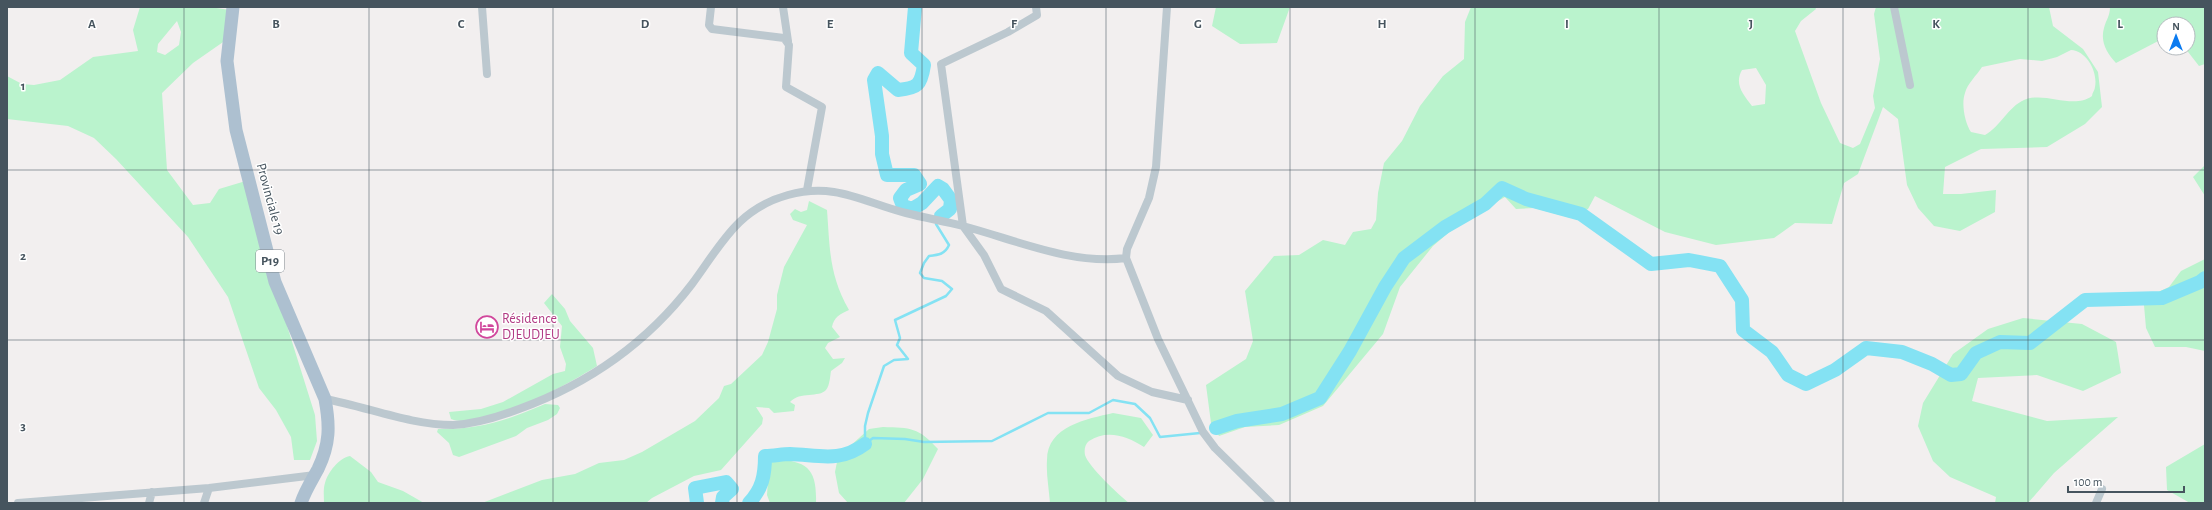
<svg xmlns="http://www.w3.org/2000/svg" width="2212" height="510" viewBox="0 0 2212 510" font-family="'Alegreya Sans',sans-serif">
<rect width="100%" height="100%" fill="#f2efef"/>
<!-- green -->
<path fill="#baf3cd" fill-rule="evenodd" d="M140,7H209L230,10L226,40L193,63L162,93L167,170L193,205L210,203L219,189L249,180L272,278L315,415L317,441L310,460H294L291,437L276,410L259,388L228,297L188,237L116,159L94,138L68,126L7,119V76L22,84L34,85L60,80L93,57L138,51L133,30ZM177,21L181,32L179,45L165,55L157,52L158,44Z
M1216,7H1290L1277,43L1240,44L1212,26Z
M1471,7H1815L1816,9L1801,21L1795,31L1821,103L1840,143L1853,148L1860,144L1875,108L1873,96L1880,59L1874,14L1876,7H2049L2053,26L2083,49L2098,72L2102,107L2085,124L2047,147L1981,149L1945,167L1943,194H1961L1996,190L1995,212L1960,231L1934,226L1918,208L1907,185L1898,119L1883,107L1858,174L1844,183L1832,224L1795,223L1774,238L1716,245L1665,232L1595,196L1588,209L1571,218L1534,208L1516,209L1505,197L1461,222L1433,246L1400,287L1383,334L1323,406L1279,425L1245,427L1219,436L1211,423L1206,385L1246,359L1253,341L1245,291L1274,256L1299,255L1323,240L1345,245L1353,232L1371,229L1376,220L1378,193L1384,163L1402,141L1420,106L1443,76L1464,59L1465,22ZM2071,50C2087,51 2098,72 2095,87C2095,90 2092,93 2092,96C2073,110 2045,91 2024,100C2008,107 2001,126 1985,135L1971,132C1965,123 1961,104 1965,93C1967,84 1977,75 1982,67L2020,59L2042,61L2057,57ZM1756,68L1766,85L1765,104L1752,106C1743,94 1734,84 1742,70Z
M2110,7H2205V64L2199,66L2185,48H2188V24H2164V38L2116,63C2107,53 2100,42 2104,28C2106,20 2110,16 2110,7Z
M2205,165V196L2193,177Z
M809,201L827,210C830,249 829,275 849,310C840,314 834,317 832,327L840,337L828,343L825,348L833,359L845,358L842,363L831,371C830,376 830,385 826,390C819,398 800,391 790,402L795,405L794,411L774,413L769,408L756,407L763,418L762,424L721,470L694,476L652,498L646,503H482L542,480L575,474L599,463L624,460L642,452L695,421L719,398L724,386L731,384L762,355L768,342L777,309V295L784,267L807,225L793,220L790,214L795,209L801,212L807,210Z
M2205,259V351L2186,347H2155L2146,328L2143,294L2156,293L2169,287L2181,271Z
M552,294L565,309L570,321L593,348L597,366C567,385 485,431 451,419L449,412L481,409L503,402L553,374L565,371L566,364L560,347L562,326L544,303Z
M2023,318L2082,324L2116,342L2121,373L2083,391L2037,375L1978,378L1972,401L2047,421L2118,417L2054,473L2028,503H1995L1996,497L1950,477L1933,461L1918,426L1923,403L1953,354L1988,329Z
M545,404L558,405L560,408L557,414L548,420L527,428L516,436L459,457L453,455L449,443L437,432L438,429C479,430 508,420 545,404Z
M1113,413L1141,418L1153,435L1144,447C1127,436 1107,429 1089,441C1085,444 1084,450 1085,455C1088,466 1119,495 1129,503H1050C1049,489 1046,474 1047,460C1047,426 1087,419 1113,413Z
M883,427C911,428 918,427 938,449L923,479L904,503H848L839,493L835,472L838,457L869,429Z
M2205,444V503H2190L2167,490L2166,467Z
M350,456L371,472L378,482L403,491L424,503H324C324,497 323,489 325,483C328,472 339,458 350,456Z
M774,459C808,461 817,469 816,503H770L767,495L769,464Z"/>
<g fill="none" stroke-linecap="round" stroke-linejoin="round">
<!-- stream -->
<path stroke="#84e2f3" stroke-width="2.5" d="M865,443V426L868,413L884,366L894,360L908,359L897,345L900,338L895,320L946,296L952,289L942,281L924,278L920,273L924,263L929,256C939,255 945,254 949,245L936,224
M865,444L873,438L905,439L924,442L992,441L1048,413H1089L1113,400L1135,404L1150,418L1160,437L1200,433"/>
<!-- river -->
<path stroke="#84e2f3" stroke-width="14" d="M915,7L911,53L924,65C921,85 918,88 898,90L878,73L874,80L882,136V154L887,175H914L920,184L906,190L900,198L903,206L912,209L922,203L938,186L943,189L951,200L950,209L941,216
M1216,428L1237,421L1282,414L1320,398L1350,351L1385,287L1404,258L1445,227L1485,204L1502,188L1526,199L1581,214L1651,264L1689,260L1720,266L1742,300L1743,330L1772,352L1788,375L1806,384L1835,370L1866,348L1902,352L1932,364L1951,375L1961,374L1976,353L2000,342L2030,343L2085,300L2162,298L2200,282L2205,278
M697,503L695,488L726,482L732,489L723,497L722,503
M749,503C762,489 765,476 765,456C774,456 782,454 790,454C819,455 840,463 865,444"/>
<!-- minor -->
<path stroke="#bcc8cf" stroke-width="8" d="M482,7L487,74
M711,7L709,25L712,29L784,38L789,45L786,87L822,107L807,190
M783,7L788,41
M1036,7L1037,15L1008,32L941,64L963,226L984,255L1001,289L1046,311L1118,376L1152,392L1188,400
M1167,7L1156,167L1149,198L1127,249L1126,258L1158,339L1203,432L1215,448L1271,503
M1894,7L1910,85
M325,399C368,407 410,425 453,425C476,424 498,417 519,409C588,384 647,343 692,284C721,245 737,209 788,195C835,182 863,202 906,213C925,218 944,221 963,226C1016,240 1071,265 1126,258
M18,503L209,488L315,475
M149,503L152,492
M204,503L209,488
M2096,503L2102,489"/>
<!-- primary -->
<path stroke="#adc0d0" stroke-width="13" d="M233,7L227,61L236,130L275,282L325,399C330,426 330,444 318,469C312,480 305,491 301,503"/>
</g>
<!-- grid -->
<path fill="none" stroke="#46545e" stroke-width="1" stroke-opacity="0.55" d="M184,7V503M369,7V503M553,7V503M737,7V503M922,7V503M1106,7V503M1290,7V503M1475,7V503M1659,7V503M1843,7V503M2028,7V503M7,170H2205M7,340H2205"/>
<!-- icons -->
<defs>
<g id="hotel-ring" transform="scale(1.15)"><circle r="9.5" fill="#fff" stroke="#d1479c" stroke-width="1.5"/><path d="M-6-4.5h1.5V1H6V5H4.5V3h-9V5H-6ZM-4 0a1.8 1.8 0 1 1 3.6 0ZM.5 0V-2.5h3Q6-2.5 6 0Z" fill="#d1479c"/></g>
</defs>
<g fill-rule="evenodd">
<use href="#hotel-ring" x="487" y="327"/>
</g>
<g text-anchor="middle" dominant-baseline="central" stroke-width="3" stroke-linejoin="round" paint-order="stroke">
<!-- shield labels -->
<rect fill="#fff" stroke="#7e878e" stroke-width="1" x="256" y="250" width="28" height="22" rx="3"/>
<g font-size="13" font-weight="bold" fill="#46545e">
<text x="270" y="261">P19</text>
</g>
<!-- street labels -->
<g font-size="14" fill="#46545e" stroke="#fff">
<text transform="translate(270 199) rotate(75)">Provinciale 19</text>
</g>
<!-- hotel labels -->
<g font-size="14" fill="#b23c85" stroke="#fff" text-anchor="start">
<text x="502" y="319">Résidence<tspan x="502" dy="16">DJEUDJEU</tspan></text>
</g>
</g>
<g font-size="13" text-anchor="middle" font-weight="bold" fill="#46545e" stroke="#fff" stroke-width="3" stroke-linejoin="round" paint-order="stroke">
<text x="92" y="28">A</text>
<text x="276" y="28">B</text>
<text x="461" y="28">C</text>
<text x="645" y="28">D</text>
<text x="830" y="28">E</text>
<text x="1014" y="28">F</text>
<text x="1198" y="28">G</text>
<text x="1382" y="28">H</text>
<text x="1567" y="28">I</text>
<text x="1751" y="28">J</text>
<text x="1936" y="28">K</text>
<text x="2120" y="28">L</text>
<text x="23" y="90">1</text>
<text x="23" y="260">2</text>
<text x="23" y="430">3</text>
</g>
<!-- border -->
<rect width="2212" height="510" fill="none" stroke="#46545e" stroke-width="16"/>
<!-- north arrow -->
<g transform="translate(2176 36)"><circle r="19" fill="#ffffff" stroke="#b5bbbf"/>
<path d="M0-3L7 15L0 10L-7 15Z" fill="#0b7bf0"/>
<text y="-6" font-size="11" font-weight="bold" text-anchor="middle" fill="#46545e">N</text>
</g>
<!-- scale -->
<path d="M2068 486v6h116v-6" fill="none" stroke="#46545e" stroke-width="2"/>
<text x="2074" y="486" font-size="12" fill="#46545e" stroke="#ffffff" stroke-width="3" paint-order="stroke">100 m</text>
</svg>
